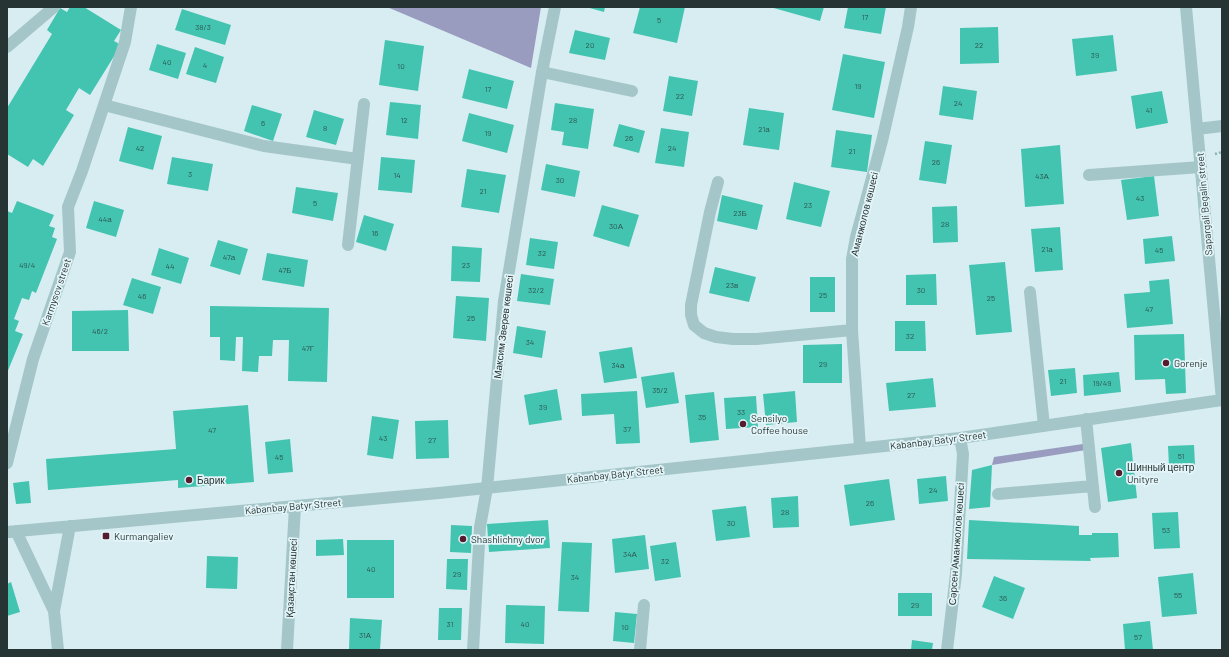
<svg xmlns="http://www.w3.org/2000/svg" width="1229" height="657" viewBox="0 0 1229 657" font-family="Barlow,sans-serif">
<rect width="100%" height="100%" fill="#d8edf1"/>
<!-- green -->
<path fill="#999bbf" d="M387,7H541L531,68Z
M1083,444L1086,450L992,465L994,457Z"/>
<!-- building -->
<path fill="#43c4b1" d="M70,7H84L121,30L114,41L121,45L90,95L79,88L66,110L74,115L43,166L33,159L28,167L7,154V108L52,34L47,30L60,8L67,12Z
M586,7H605L604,12Z
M640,7H685L677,43L633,33Z
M770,7H824L820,21Z
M848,7H886L881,34L844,28Z
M182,9L231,25L225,45L175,30Z
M998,27L999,63L960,64V28Z
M575,30L610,38L605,60L569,53Z
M1113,35L1117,71L1076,76L1072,39Z
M385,40L424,46L418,91L379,85Z
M157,44L186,53L178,79L149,70Z
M195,47L224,57L216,83L186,74Z
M843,54L885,62L874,118L832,110Z
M469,69L514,81L507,109L462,98Z
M669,76L698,81L692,116L663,111Z
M943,86L977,91L973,120L939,115Z
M1162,91L1168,123L1136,129L1131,96Z
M390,102L421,105L418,139L386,135Z
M555,103L594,109L588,149L562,145L564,132L551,130Z
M252,105L282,114L273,141L244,131Z
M749,108L784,113L779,150L743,145Z
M314,110L344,119L336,145L306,137Z
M469,113L514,125L507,153L462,141Z
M619,124L645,131L639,153L613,146Z
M128,127L162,136L153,170L119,161Z
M661,128L689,132L684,167L655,163Z
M836,130L872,135L867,172L831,167Z
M925,141L952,145L946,184L919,180Z
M1060,145L1064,204L1025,207L1021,149Z
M172,157L213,164L208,191L167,184Z
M381,157L415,160L412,193L378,190Z
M546,164L580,171L575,197L541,190Z
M467,169L506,175L499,213L461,207Z
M1154,176L1159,216L1127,220L1121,180Z
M794,182L830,191L821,227L786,219Z
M296,187L338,193L333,221L292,213Z
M722,195L763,205L757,230L717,221Z
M17,201L54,215L49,226L55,228L52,237L57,239L36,293L32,291L29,300L22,298L14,319L19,321L15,331L23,334L7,373V211L12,213Z
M94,201L124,210L116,237L86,228Z
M602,205L639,215L629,247L593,236Z
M957,206L958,242L933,243L932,207Z
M364,215L394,224L386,251L356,242Z
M1060,227L1063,270L1035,272L1031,229Z
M1172,236L1175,261L1145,264L1143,239Z
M530,238L558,242L554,269L526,265Z
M218,240L248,249L240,275L210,266Z
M452,246L482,248L480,282L451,281Z
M159,248L189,258L181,284L151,275Z
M267,253L308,260L304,287L262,280Z
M1005,262L1012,332L976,335L969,265Z
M715,267L756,277L749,302L709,293Z
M521,274L554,279L550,305L517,301Z
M936,274L937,305H906V275Z
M810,277H835V312H810Z
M132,278L161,287L153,314L123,305Z
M1169,279L1173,324L1127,328L1124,294L1150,292L1149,281Z
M456,296L489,298L486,341L453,338Z
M210,306L329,308L327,382L288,381L289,340H273L272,356H259L258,372L242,371L243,337H236L235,361L220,360V337H210Z
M128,310L129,351H72V311Z
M895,321H925L926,351H895Z
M517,326L546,331L542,358L513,353Z
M1184,334L1186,393L1166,394L1165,379L1135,380L1134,335Z
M842,344V383H803V345Z
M632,347L637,378L604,383L599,352Z
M1075,368L1077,393L1051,396L1048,370Z
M674,372L679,403L646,408L641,377Z
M1119,372L1121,392L1084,396L1083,375Z
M933,378L936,407L889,411L886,383Z
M557,389L562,420L529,425L524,395Z
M637,391L640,443L616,444L614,414L582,416L581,394Z
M795,391L797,422L766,425L763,394Z
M714,392L719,440L690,443L685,395Z
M756,396L758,427L726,429L724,398Z
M248,405L254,482L178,488V480L48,490L46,459L176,449L173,411Z
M372,416L399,420L393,459L367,455Z
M448,420L449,458L416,459L415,421Z
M290,439L293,472L268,474L265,442Z
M1131,443L1137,498L1108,502L1101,448Z
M1194,445L1195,465L1169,466L1168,446Z
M992,465L990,507L969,509L972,470Z
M946,476L948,501L919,504L917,479Z
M889,479L895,520L850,526L844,485Z
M29,481L31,503L16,504L13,483Z
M798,496L799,527L773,528L771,498Z
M746,506L750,537L716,541L712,510Z
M1178,512L1180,548L1154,549L1152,513Z
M548,520L550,548L489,552L487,524Z
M969,520L1079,526V535H1092V533H1118L1119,557L1090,558L1091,561L967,559Z
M451,525L472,526L471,553L450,552Z
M645,535L649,569L615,573L612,539Z
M343,539L344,555L316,556V540Z
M347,540H394V598H347Z
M562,542L592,543L589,612L558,611Z
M676,542L681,577L655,581L650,546Z
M207,556L238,557L237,589L206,588Z
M447,559H468L467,590L446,589Z
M1193,573L1197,614L1162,617L1158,577Z
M994,576L1025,588L1013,619L982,607Z
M11,582L20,612L7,616V584Z
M898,593H932V616H898Z
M506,605L545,606L544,644L505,643Z
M439,608H462L461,640H438Z
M615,612L637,614L634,643L613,641Z
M350,618L382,620L380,650H349Z
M1150,621L1153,650H1125L1123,624Z
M912,640L933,643L932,650H911Z"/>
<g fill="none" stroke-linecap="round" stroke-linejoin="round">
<!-- path -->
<path stroke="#8fb2b4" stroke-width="2.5" stroke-dasharray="2 2" stroke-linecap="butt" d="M1215,154L1222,152"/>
<!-- minor -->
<path stroke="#a5c6c8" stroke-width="12" d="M1186,7L1222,400
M7,47L54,7
M542,72L632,91
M104,105L264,146L358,159
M1197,129L1222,126
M1089,175L1201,167
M718,182L710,212L691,305V315L694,325L704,333L716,337L733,339H757L852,330
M348,245L364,104
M1030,292L1044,426
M1086,419L1095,507
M860,448L852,330V259L856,237L882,141L908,27L911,7
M7,463L33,359L70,252L68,207L82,171L125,42L131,7
M998,494L1093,486
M16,531L54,611L70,526
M7,532L439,493L960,438L1222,400
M54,611L58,650
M287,650L295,506
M473,650L480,527L487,488L504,301L542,72L555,7
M640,650L644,605
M947,650L956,574L963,454L960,438"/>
</g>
<!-- markers -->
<g fill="#551c2e" stroke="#e4f5f9" stroke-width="1.5">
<circle cx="1166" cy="363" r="4"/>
<circle cx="743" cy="424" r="4"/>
<circle cx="1119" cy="473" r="4"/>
<circle cx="189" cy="480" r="4"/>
<rect x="102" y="532" width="8" height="8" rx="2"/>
<circle cx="463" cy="539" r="4"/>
</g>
<g text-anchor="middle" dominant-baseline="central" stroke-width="3.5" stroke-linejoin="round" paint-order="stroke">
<!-- number labels -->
<g font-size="8" fill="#2d5852">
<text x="865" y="17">17</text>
<text x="659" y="20">5</text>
<text x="203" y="27">38/3</text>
<text x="590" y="45">20</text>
<text x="979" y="45">22</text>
<text x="1095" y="55">39</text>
<text x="167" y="62">40</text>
<text x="205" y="65">4</text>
<text x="401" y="66">10</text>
<text x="858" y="86">19</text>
<text x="488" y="89">17</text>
<text x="680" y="96">22</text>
<text x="958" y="103">24</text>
<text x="1149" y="110">41</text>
<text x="404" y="120">12</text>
<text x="573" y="120">28</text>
<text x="263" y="123">6</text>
<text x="325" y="128">8</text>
<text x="764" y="129">21а</text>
<text x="488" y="133">19</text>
<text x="629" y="138">26</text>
<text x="140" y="148">42</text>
<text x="672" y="148">24</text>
<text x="852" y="151">21</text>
<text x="936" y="162">26</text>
<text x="190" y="174">3</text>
<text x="397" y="175">14</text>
<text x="1042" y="176">43А</text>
<text x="560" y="180">30</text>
<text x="483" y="191">21</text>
<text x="1140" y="198">43</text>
<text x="315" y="203">5</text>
<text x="808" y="205">23</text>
<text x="740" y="213">23Б</text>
<text x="105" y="219">44а</text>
<text x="945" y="224">28</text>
<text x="616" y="226">30А</text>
<text x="375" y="233">16</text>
<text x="1047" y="249">21а</text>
<text x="1159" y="250">45</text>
<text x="542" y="253">32</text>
<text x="229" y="257">47а</text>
<text x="27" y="265">49/4</text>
<text x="466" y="265">23</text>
<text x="170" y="266">44</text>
<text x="285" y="270">47Б</text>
<text x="732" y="285">23в</text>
<text x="536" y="290">32/2</text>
<text x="921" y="290">30</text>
<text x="823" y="295">25</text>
<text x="142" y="296">46</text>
<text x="991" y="298">25</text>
<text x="1149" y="309">47</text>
<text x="471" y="318">25</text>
<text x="100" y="331">46/2</text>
<text x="910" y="336">32</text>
<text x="530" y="342">34</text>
<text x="308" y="348">47Г</text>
<text x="823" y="364">29</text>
<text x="618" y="365">34а</text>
<text x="1063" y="381">21</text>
<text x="1102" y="383">19/49</text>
<text x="660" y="390">35/2</text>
<text x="911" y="395">27</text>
<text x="543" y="407">39</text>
<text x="741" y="412">33</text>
<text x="702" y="417">35</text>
<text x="627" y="429">37</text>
<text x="212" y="430">47</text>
<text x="383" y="438">43</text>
<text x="432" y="440">27</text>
<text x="1181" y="456">51</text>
<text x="279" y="457">45</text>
<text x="933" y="490">24</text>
<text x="870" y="503">26</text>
<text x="785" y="512">28</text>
<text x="731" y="523">30</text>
<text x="1166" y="530">53</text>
<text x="630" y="554">34А</text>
<text x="665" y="561">32</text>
<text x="371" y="569">40</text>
<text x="457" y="574">29</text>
<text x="575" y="577">34</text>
<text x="1178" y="595">55</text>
<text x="1003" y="598">36</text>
<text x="915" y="605">29</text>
<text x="450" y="624">31</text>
<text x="525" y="624">40</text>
<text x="625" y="627">10</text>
<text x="365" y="635">31А</text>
<text x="1138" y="637">57</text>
</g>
<!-- street labels -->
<g font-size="10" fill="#263433" stroke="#e4f5f9">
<text transform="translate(1204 204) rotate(-95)">Sapargali Begalin street</text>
<text transform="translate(864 214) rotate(-76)">Аманжолов көшесі</text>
<text transform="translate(56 292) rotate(-71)">Karmysov street</text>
<text transform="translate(503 327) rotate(-83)">Максим Зверев көшесі</text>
<text transform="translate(938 440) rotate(-7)">Kabanbay Batyr Street</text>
<text transform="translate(615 474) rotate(-6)">Kabanbay Batyr Street</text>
<text transform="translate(293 506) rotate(-5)">Kabanbay Batyr Street</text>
<text transform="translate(956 544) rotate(-86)">Сәрсен Аманжолов көшесі</text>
<text transform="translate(291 578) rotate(-87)">Қазақстан көшесі</text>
</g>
<!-- poi labels -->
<g font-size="10" fill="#263433" stroke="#e4f5f9" text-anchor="start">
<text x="1174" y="363">Gorenje</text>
<text x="751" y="418">Sensilyo<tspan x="751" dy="12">Coffee house</tspan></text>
<text x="1127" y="467">Шинный центр<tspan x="1127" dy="12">Unityre</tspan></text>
<text x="197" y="480">Барик</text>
<text x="114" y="536">Kurmangaliev</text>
<text x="471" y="539">Shashlichny dvor</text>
</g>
</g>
<!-- border -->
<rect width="1229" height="657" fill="none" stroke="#263433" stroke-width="16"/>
</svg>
